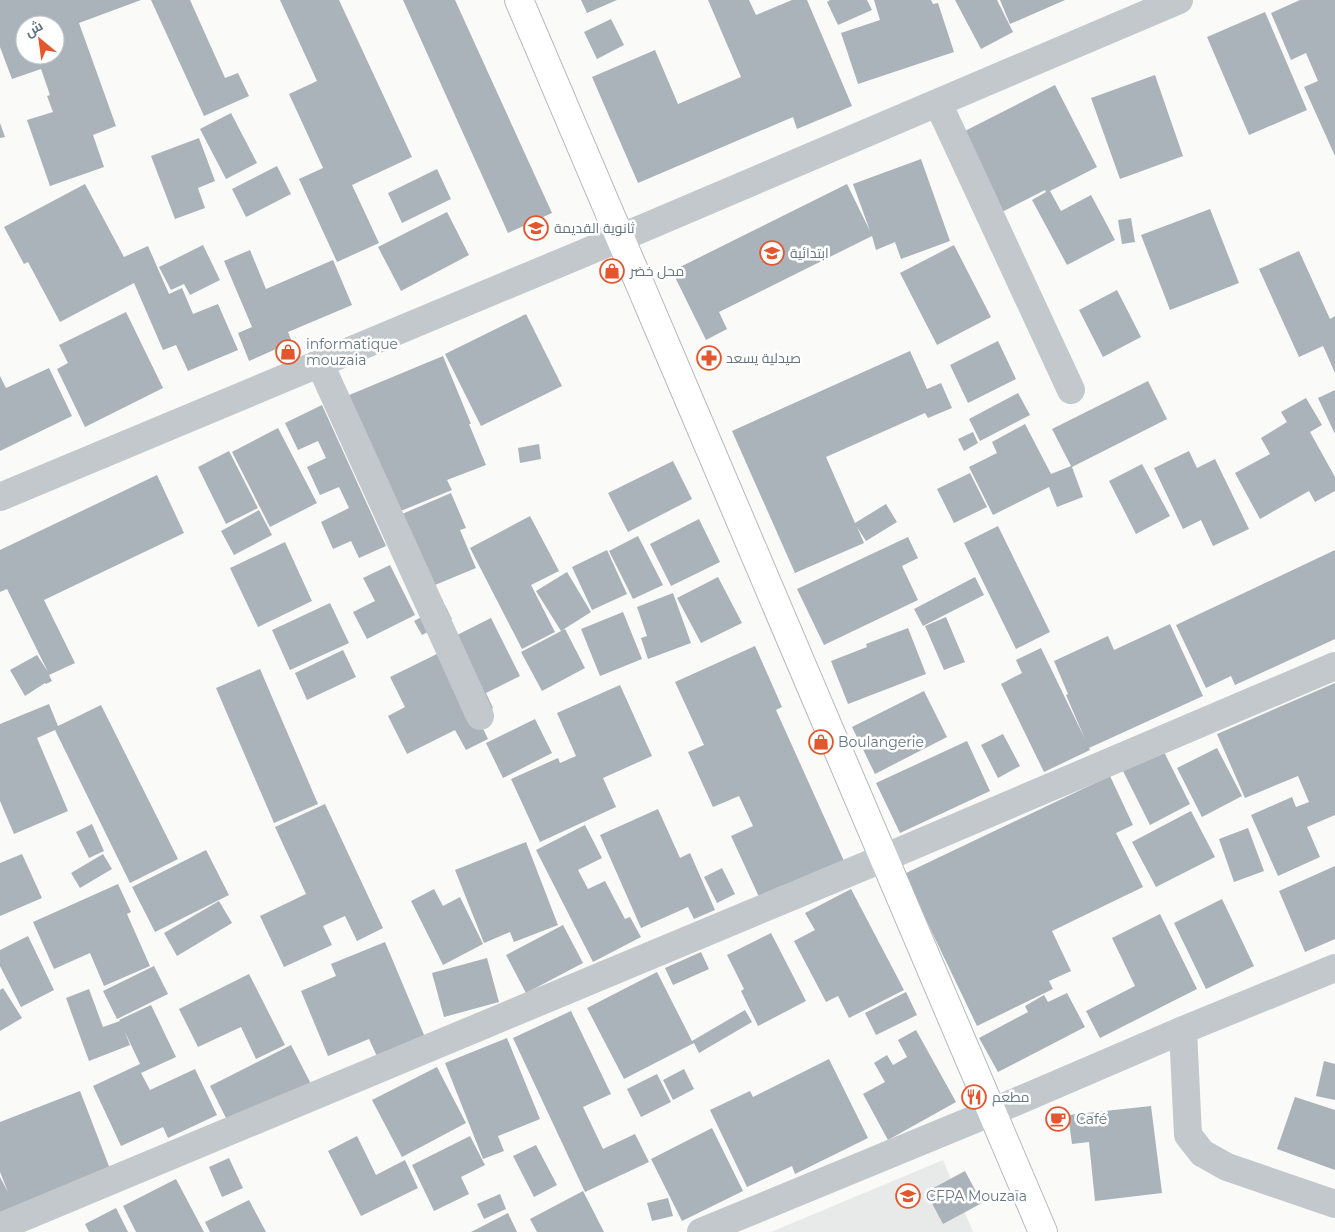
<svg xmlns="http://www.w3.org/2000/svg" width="1335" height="1232" viewBox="0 0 1335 1232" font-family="Montserrat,Cairo,sans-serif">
<rect width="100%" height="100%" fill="#fafaf8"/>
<!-- built -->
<path fill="#e8e9e9" d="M943,1160L973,1232H771Z"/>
<!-- building -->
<path fill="#aab3b9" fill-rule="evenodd" d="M0,0H141L79,23L116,126L93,135L104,167L50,186L27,120L53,112L47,96L50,95L41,69L12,79L0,47ZM25,25H55V55H25Z
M151,0H190L225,78L238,73L249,96L204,116Z
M280,0H339L412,157L352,185L379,243L337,262L299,179L323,168L289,94L317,81Z
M403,0H455L552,213L508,233Z
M581,0H617L587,13Z
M708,0H749L756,15L792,0H807L852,106L797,129L793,117L638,183L592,77L655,50L678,104L741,77Z
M830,0H867L872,10L838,25L827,2Z
M874,0H931L933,4L938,3L954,52L858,84L841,33L880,20Z
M955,0H997L1013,32L981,49Z
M1000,0H1065L1010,24Z
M1300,0H1335V156L1304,87L1318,81L1306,53L1291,60L1271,13Z
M1265,12L1307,110L1249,135L1207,37Z
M611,19L624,45L597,59L584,32Z
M1155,75L1183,156L1120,179L1091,98Z
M1055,85L1097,167L1050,191L1061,211L1091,195L1115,240L1067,265L1032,200L1046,192L1045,190L1002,212L961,133Z
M231,113L257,163L226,179L200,129Z
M0,123L5,137L0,138Z
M199,138L215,181L198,188L205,208L175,219L151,156Z
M921,159L950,241L901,259L895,242L876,250L872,236L719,312L727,329L706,340L672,271L847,184L870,231L853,184Z
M277,166L291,194L246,217L232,189Z
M437,169L451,199L402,223L388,193Z
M85,184L124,257L148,246L169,294L182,288L193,314L218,304L238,350L188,371L176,345L163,350L134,283L60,322L28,262L24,264L4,227Z
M1210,209L1239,283L1170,310L1141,235Z
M447,212L469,255L401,291L378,247Z
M1131,218L1135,242L1122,244L1118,220Z
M203,245L220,280L190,295L184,284L171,290L159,267Z
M954,245L991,317L937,345L900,273Z
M250,250L266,289L333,260L352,305L288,332L292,342L249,361L238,333L252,327L224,261Z
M1299,251L1330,319L1335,316V373L1323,346L1299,357L1259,269Z
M1117,290L1141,337L1103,357L1079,310Z
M126,312L163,388L85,427L57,369L68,363L59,345Z
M526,314L562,386L481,426L445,354Z
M998,341L1016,379L968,403L950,365Z
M910,351L927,389L941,383L952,408L928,418L925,413L826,457L855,523L886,504L897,522L866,541L857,527L864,543L795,573L732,431Z
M443,356L471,424H469L486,465L447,480L452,490L391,515L342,398Z
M49,368L72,416L0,451V376L6,388Z
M1148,381L1167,419L1072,467L1083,497L1057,507L1049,487L993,515L969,467L997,453L992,442L1025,424L1051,474L1071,466L1052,429Z
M1335,390V434L1318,398Z
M1018,393L1030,415L980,441L969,419Z
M1306,398L1322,425L1310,432L1335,477V491L1315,502L1309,491L1260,519L1235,473L1270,454L1261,438L1287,422L1281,412Z
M322,405L386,546L359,558L351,541L333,549L321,522L349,508L339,487L320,495L307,467L326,458L318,441L298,450L285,423Z
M278,428L317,503L270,527L232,452Z
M973,432L978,443L964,451L958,439Z
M539,444L541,459L520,463L518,448Z
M229,451L258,508L226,524L198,467Z
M1189,451L1197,468L1215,459L1249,529L1213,546L1201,520L1183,529L1154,468Z
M673,461L692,499L628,532L608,493Z
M1142,464L1170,516L1136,534L1109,481Z
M970,473L987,507L954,523L937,489Z
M157,475L184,533L44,600L75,663L49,675L52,681L46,684L45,683L25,696L10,670L37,655L48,672L7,589L0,592V550Z
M451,493L466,528L460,530L476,568L435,585L395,517Z
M259,510L272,535L234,555L221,531Z
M530,516L559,571L531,585L555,632L522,649L470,548Z
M699,519L720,562L671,586L650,544Z
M998,526L1050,632L1016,649L964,543Z
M638,536L663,585L633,599L609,551Z
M908,537L918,558L902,566L918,600L824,645L797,589Z
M285,542L312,601L258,627L230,568Z
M607,550L627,594L592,610L572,567Z
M1335,550V639L1235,685L1231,676L1206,688L1176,625Z
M390,565L415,615L367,639L353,612L375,601L363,578Z
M567,572L591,612L561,631L536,591Z
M718,577L742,623L701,643L677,598Z
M975,577L984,595L923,626L914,609Z
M673,593L691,643L648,659L641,638L647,636L637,607Z
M330,603L349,643L290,670L272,630Z
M445,605L452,619L422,635L414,621Z
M623,612L642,659L600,676L581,629Z
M946,617L965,662L944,670L925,626Z
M491,618L520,676L486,693L493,708L477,716L488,739L466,750L455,730L407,754L388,716L405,707L390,677L443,651L439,644Z
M1170,624L1203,696L1089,748L1090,750L1044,772L1001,684L1022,673L1016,660L1041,648L1085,739L1066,695L1068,694L1054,661L1108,636L1114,650Z
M908,628L926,674L848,704L831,661L867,647L866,644Z
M565,629L585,668L542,691L521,652Z
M755,646L782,707L776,710L844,861L760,899L731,836L753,826L739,796L713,807L688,752L704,745L675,682Z
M343,650L356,677L307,700L295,673Z
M260,669L318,804L274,823L216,688Z
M1335,683V815L1307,827L1320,857L1278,876L1251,815L1292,797L1296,807L1309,802L1298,776L1245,798L1217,734Z
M620,685L652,756L603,778L616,807L540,842L511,779L558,758L560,763L576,756L557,713Z
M924,691L947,737L875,774L852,727Z
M49,704L58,726L101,705L178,859L130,883L55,730L37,738L68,811L14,834L0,801V724Z
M535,719L552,753L503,778L486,743Z
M1003,734L1020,766L998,778L981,745Z
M967,741L990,791L900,833L876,783Z
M1160,744L1190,804L1150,825L1120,765Z
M1217,748L1242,796L1202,817L1177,768Z
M1110,776L1133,825L1116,833L1143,887L1052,931L1071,971L1049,981L1053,989L977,1026L904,874Z
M325,804L383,928L357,941L345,916L323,926L332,945L284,967L260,916L306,894L275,827Z
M658,809L680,858L690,853L715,910L694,919L688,907L641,928L600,835Z
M1191,811L1215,857L1156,887L1132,842Z
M92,824L104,851L89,858L76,832Z
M585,825L602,858L578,870L588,889L605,881L625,919L630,917L641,937L593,962L536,850Z
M1248,828L1264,871L1234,882L1219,839Z
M526,842L558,925L514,942L510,932L484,943L455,870Z
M206,850L229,895L155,932L132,887Z
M22,854L42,898L0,916V863Z
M103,854L112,869L80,888L71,873Z
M1335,866V939L1305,952L1279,891Z
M722,868L735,894L717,903L704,877Z
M118,884L131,912L127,914L150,966L104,986L90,953L54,969L33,922Z
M434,889L443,906L460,897L483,944L443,965L411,901Z
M851,889L904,990L849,1018L838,996L826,1002L794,941L815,930L805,913Z
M1222,899L1254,966L1206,989L1174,923Z
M219,901L232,923L177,956L164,933Z
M1160,914L1197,989L1100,1038L1086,1011L1135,986L1112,938Z
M563,925L583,963L526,993L506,955Z
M771,933L806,1001L758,1026L741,991L744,989L727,955Z
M28,936L54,990L21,1007L0,966V950Z
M385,942L427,1042L380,1063L369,1039L328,1056L301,991L336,976L331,964Z
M701,952L709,969L673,985L665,968Z
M487,958L499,1002L444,1017L432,973Z
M154,966L168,994L117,1019L103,991Z
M657,972L692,1041L745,1010L752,1022L699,1053L694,1043L624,1079L587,1008Z
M249,974L285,1045L256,1059L241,1027L198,1047L179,1009Z
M3,988L22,1018L0,1031V990Z
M89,989L103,1027L120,1021L119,1020L151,1005L176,1057L141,1073L150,1090L195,1069L217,1115L168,1138L163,1127L121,1146L93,1086L140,1064L125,1032L130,1045L89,1061L66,998Z
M906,992L917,1015L876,1035L865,1013Z
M1067,993L1085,1027L998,1072L979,1038L1028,1012L1025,1006L1044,995L1048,1002Z
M571,1011L611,1094L583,1107L603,1149L635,1134L649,1162L585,1192L513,1038Z
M916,1030L956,1102L888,1140L863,1094L885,1082L874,1063L887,1055L893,1065L907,1057L898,1040Z
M507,1038L540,1119L498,1136L504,1151L483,1159L445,1063Z
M291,1045L311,1084L230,1126L210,1086Z
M829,1059L868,1138L795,1174L792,1166L747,1187L710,1110L750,1091L753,1097Z
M1324,1061L1335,1064V1100L1316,1096Z
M437,1067L466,1123L402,1157L372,1100Z
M684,1069L694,1089L673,1100L663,1080Z
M657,1074L671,1102L641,1117L627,1089Z
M80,1091L112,1174L0,1224V1177L8,1192L0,1172V1122Z
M1295,1097L1335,1110V1170L1277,1149Z
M1151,1106L1162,1193L1095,1201L1089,1142L1072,1144L1068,1115Z
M712,1128L743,1191L682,1221L651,1159Z
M357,1136L376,1175L405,1160L418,1188L361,1216L328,1151Z
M470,1136L485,1165L461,1177L469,1194L434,1211L412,1165Z
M536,1145L557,1185L534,1197L513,1156Z
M229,1158L243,1188L222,1197L209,1167Z
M965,1171L982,1203L943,1224L926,1192Z
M176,1179L204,1232H136L123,1206Z
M583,1191L604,1232H537L530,1219Z
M500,1194L506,1209L484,1219L477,1204Z
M668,1198L673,1216L652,1221L647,1203Z
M249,1200L266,1232H210L205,1222Z
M116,1208L128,1232H89L85,1224Z
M508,1213L517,1232H471Z"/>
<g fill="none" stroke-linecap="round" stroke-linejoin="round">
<!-- major casing -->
<g stroke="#b5babe" stroke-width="30">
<path id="major" d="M519,0L1043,1232"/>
</g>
<!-- minor -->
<path stroke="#c3c8cc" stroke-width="28" d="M938,103L1071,390
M320,364L480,716
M0,497L620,238L1179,0
M1183,1030L1188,1135L1202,1153L1227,1167L1335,1204
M0,1227L884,858L1335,666
M701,1232L992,1112L1183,1030L1335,968"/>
<!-- major -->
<use href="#major" stroke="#fff" stroke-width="28"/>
</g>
<!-- icons -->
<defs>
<g id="school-ring" transform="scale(1.25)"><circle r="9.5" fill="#fff" stroke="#e4572e" stroke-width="1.5"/><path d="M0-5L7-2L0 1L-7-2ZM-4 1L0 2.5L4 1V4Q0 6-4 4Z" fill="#e4572e"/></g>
<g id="shop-ring" transform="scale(1.25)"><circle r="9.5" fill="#fff" stroke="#e4572e" stroke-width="1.5"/><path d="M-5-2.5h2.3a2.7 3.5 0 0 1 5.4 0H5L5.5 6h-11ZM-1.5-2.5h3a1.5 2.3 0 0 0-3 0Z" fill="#e4572e"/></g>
<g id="pharmacy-ring" transform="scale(1.25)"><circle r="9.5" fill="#fff" stroke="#e4572e" stroke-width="1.5"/><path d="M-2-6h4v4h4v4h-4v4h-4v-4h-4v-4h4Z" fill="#e4572e"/></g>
<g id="restaurant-ring" transform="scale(1.25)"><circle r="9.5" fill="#fff" stroke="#e4572e" stroke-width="1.5"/><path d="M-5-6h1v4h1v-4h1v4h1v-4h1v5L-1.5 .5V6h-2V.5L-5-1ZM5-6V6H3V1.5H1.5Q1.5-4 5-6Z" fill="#e4572e"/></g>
<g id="cafe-ring" transform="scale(1.25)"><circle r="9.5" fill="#fff" stroke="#e4572e" stroke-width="1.5"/><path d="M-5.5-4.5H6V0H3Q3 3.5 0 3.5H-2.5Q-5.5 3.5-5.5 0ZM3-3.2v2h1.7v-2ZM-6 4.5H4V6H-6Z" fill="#e4572e"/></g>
<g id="university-ring" transform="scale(1.25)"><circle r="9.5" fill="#fff" stroke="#e4572e" stroke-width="1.5"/><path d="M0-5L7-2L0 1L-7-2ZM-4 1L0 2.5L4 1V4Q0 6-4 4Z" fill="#e4572e"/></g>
</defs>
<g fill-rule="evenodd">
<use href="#school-ring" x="536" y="228"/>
<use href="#school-ring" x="772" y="253"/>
<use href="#shop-ring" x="612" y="271"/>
<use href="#shop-ring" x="288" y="352"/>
<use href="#pharmacy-ring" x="709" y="358"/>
<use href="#shop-ring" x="821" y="742"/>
<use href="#restaurant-ring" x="974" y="1097"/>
<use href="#cafe-ring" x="1058" y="1119"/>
<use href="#university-ring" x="908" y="1196"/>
</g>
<g text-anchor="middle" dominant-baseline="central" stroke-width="5" stroke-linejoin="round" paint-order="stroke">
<!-- poi labels -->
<g font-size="14" fill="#657683" stroke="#fff" text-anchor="start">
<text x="554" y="228">ثانوية القديمة</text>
<text x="790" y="253">ابتدائية</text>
<text x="630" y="271">محل خضر</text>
<text x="306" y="344">informatique<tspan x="306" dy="16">mouzaia</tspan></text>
<text x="726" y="358">صيدلية يسعد</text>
<text x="838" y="742">Boulangerie</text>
<text x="992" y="1097">مطعم</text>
<text x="1076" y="1119">Café</text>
<text x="926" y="1196">CFPA Mouzaïa</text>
</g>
</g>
<!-- north arrow -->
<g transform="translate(40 40) rotate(331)"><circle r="24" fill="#ffffff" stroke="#c1c8cd"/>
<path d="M0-4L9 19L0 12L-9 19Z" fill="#e4572e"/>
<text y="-8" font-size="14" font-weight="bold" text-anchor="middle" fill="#657683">ش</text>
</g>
</svg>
